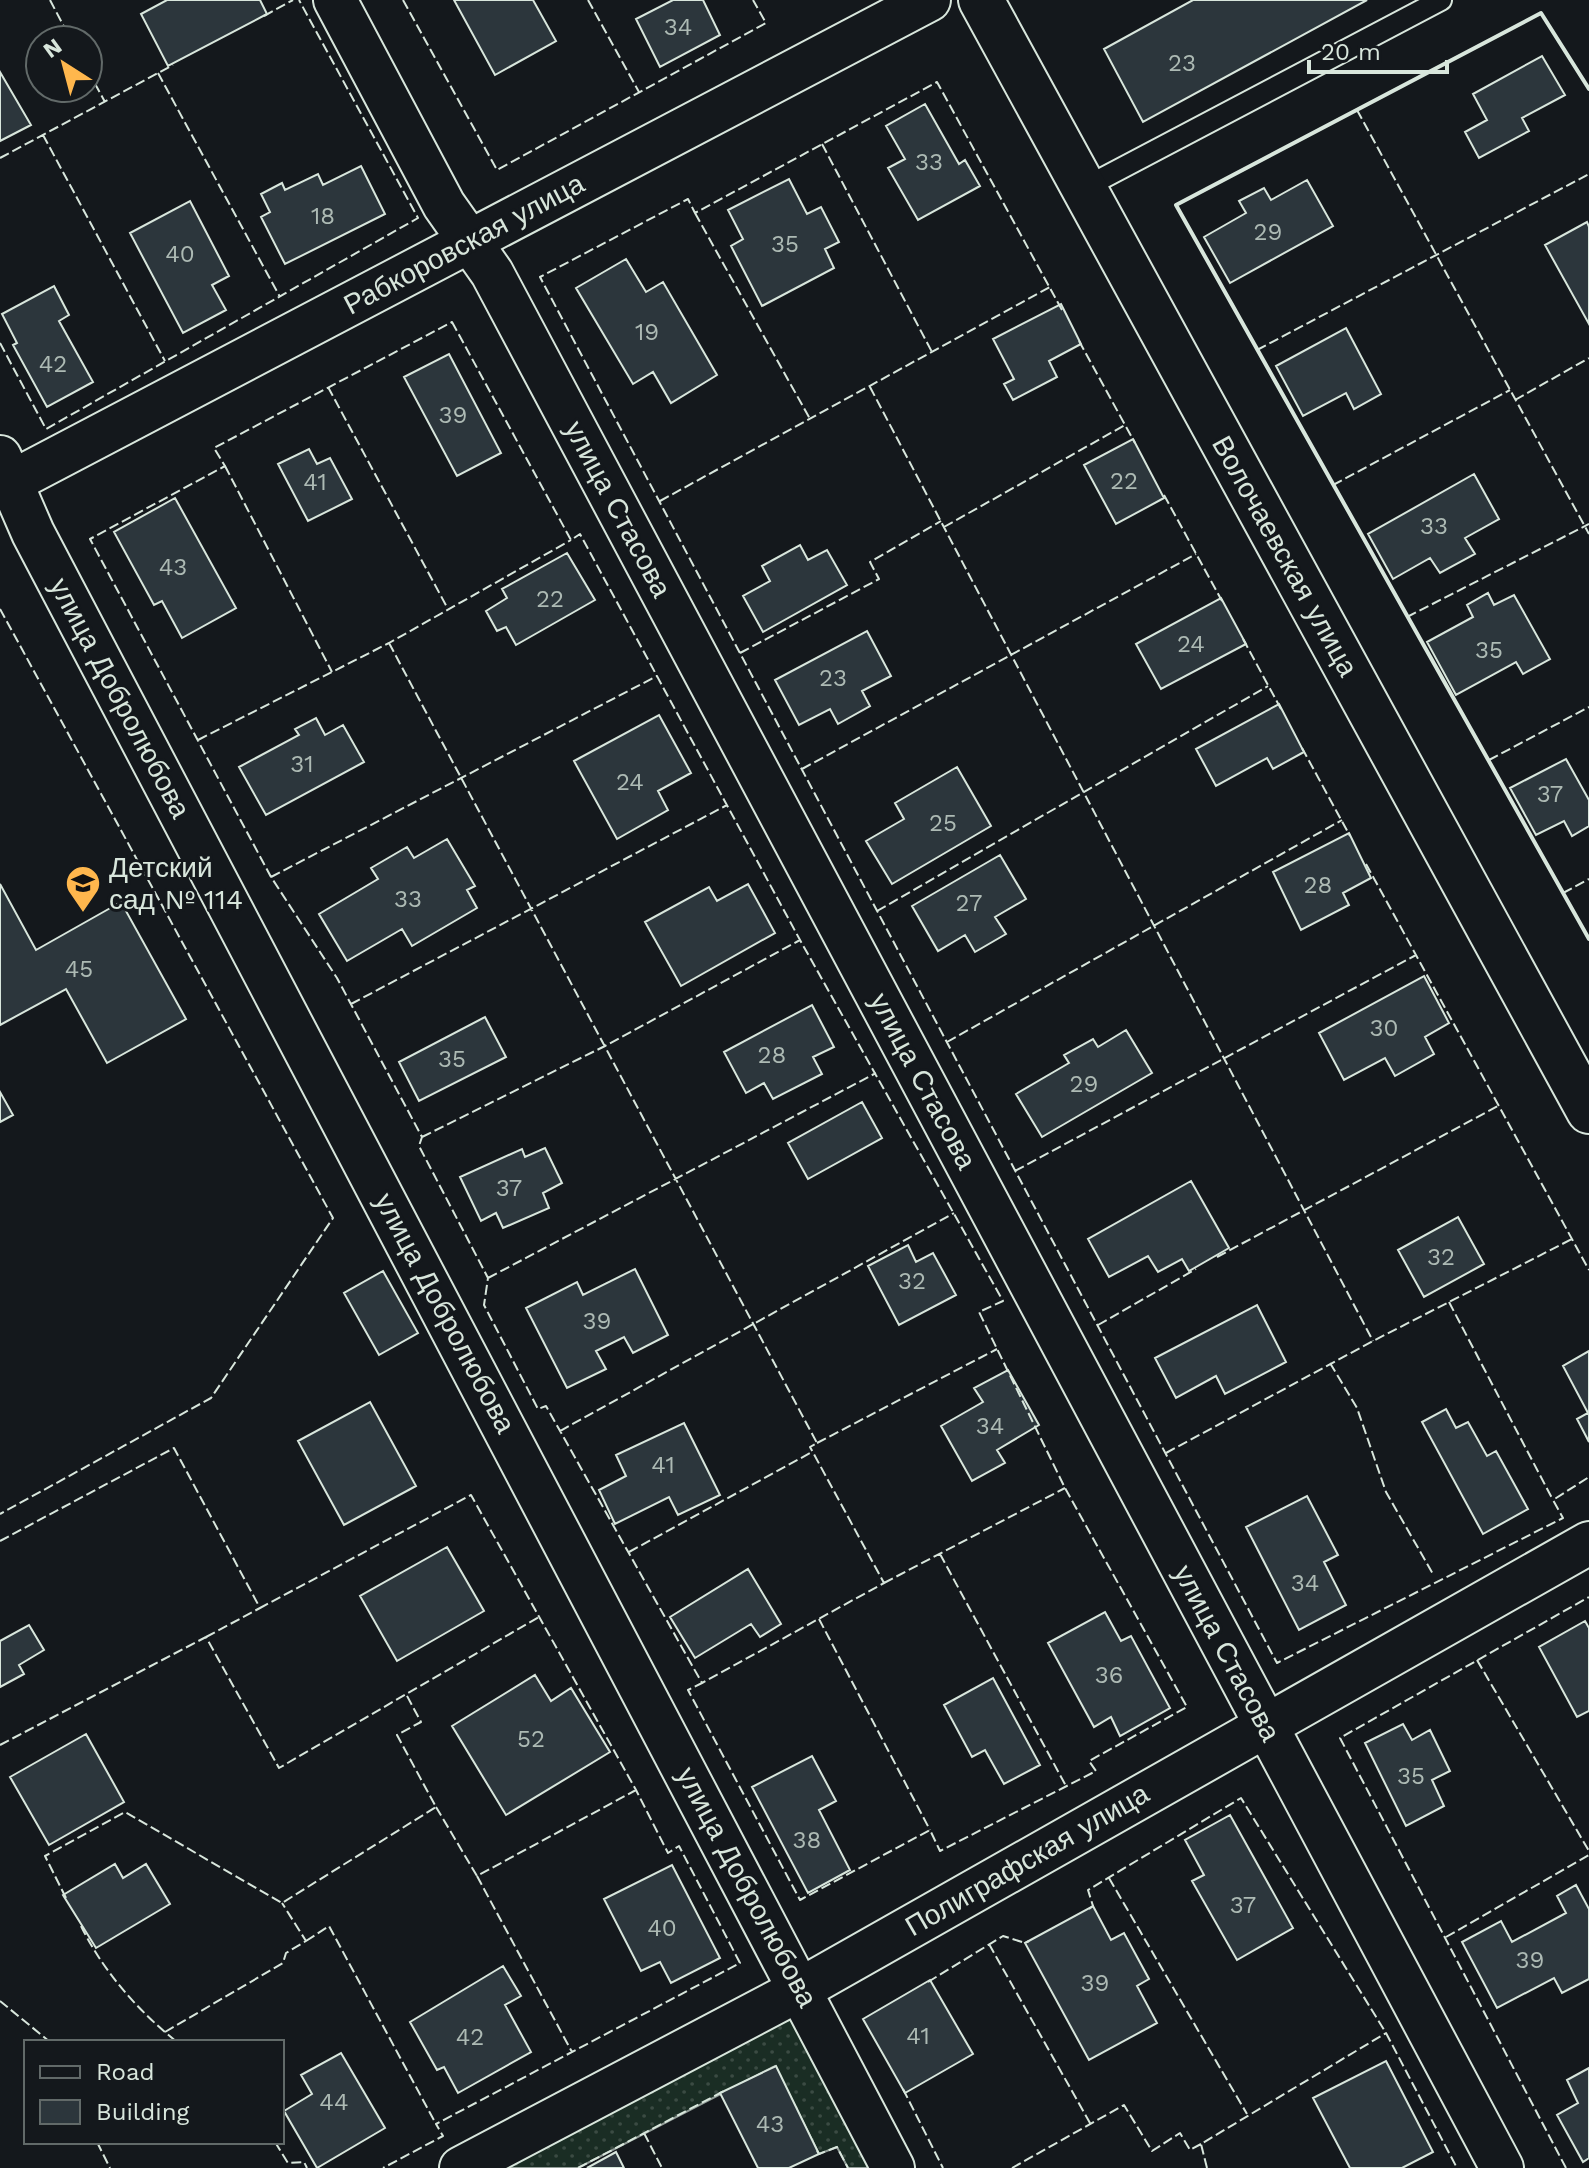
<svg xmlns="http://www.w3.org/2000/svg" width="1589" height="2168" viewBox="0 0 1589 2168" font-family="'Work Sans',sans-serif">
<defs>
<pattern id="grass-dots" width="8" height="8" patternUnits="userSpaceOnUse" patternTransform="scale(2)"><rect width="8" height="8" fill="#1a2d24"/><path d="M2 2h.1M6 6h.1" fill="none" stroke="#3b4b43" stroke-width="1.8" stroke-linecap="round"/></pattern>
</defs>
<rect width="100%" height="100%" fill="#14181c"/>
<!-- grass -->
<path fill="url(#grass-dots)" stroke="#939e99" stroke-width="2" d="M793,2013L873,2168H848L837,2147L819,2154L775,2066L578,2168H503Z"/>
<!-- building -->
<path fill="#2c363c" stroke="#d8e6dc" stroke-width="2" d="M167,0H260L267,14L168,66L141,14Z
M454,0H533L556,41L495,75Z
M673,0H703L720,35L660,67L636,19Z
M1193,0H1367L1143,122L1104,49Z
M1542,56L1565,95L1522,118L1529,131L1479,158L1465,132L1487,120L1473,94Z
M0,72L31,125L0,141Z
M925,104L959,164L965,160L980,186L918,220L888,168L905,159L886,126Z
M361,166L385,214L285,264L261,217L270,212L261,194L282,183L285,190L318,174L323,185Z
M789,179L807,214L821,207L839,242L825,249L834,268L762,306L731,246L743,239L728,210Z
M1307,180L1333,226L1230,283L1204,237L1246,213L1239,201L1264,188L1271,200Z
M190,201L229,276L212,285L226,310L183,333L130,233Z
M1587,222L1589,227V324L1545,245Z
M626,259L646,292L663,282L717,375L671,403L653,372L633,384L576,288Z
M54,286L69,315L59,321L93,382L47,407L13,345L17,343L2,314Z
M1061,304L1081,344L1049,361L1057,377L1013,400L1004,384L1014,379L993,339Z
M1346,328L1381,394L1354,409L1346,393L1303,416L1276,366Z
M449,354L501,453L457,476L404,377Z
M1133,439L1164,498L1116,524L1084,465Z
M309,449L317,464L330,458L352,499L308,521L278,464Z
M1474,474L1499,519L1465,538L1475,554L1440,573L1430,558L1393,579L1368,534Z
M175,498L236,608L182,638L162,601L154,605L114,532Z
M800,545L808,560L827,550L847,585L763,632L743,596L770,581L762,566Z
M567,553L595,600L516,645L506,627L497,631L486,611L507,598L502,589Z
M1488,593L1494,605L1514,595L1550,659L1523,674L1516,662L1456,695L1427,642L1473,617L1467,605Z
M1221,598L1246,644L1161,689L1136,644Z
M867,631L891,676L862,691L870,706L838,724L830,709L799,725L775,680Z
M1279,704L1304,752L1273,769L1267,758L1216,786L1196,749Z
M659,715L691,773L658,791L668,810L617,839L574,761Z
M316,718L325,735L343,725L364,762L266,815L239,767L299,735L295,729Z
M1566,759L1589,800V826L1572,836L1564,821L1536,835L1510,788Z
M957,767L991,826L892,884L866,841L904,819L895,803Z
M1349,833L1371,878L1343,893L1349,905L1301,930L1273,872Z
M447,839L475,886L467,890L477,908L412,946L402,929L347,961L319,914L378,879L371,868L407,847L414,858Z
M1000,855L1026,899L995,917L1006,934L975,952L965,935L938,951L912,906Z
M0,884L36,950L121,902L186,1019L107,1063L66,989L0,1025Z
M748,884L775,933L681,986L645,922L709,887L717,901Z
M1424,976L1449,1023L1425,1037L1434,1054L1395,1076L1385,1058L1344,1080L1319,1033Z
M812,1005L834,1047L813,1057L822,1074L773,1099L764,1083L746,1093L724,1052Z
M485,1017L506,1057L419,1101L399,1062Z
M1126,1030L1152,1073L1042,1137L1016,1094L1069,1063L1064,1055L1093,1039L1098,1047Z
M0,1092L13,1115L0,1122Z
M862,1102L882,1138L808,1179L788,1143Z
M545,1148L562,1183L543,1193L549,1208L503,1228L496,1213L481,1221L460,1177L522,1149L525,1157Z
M1191,1181L1229,1248L1189,1271L1182,1259L1158,1272L1148,1256L1109,1277L1088,1239Z
M1458,1217L1484,1264L1424,1297L1398,1250Z
M908,1245L916,1262L933,1253L956,1295L899,1325L868,1266Z
M635,1269L668,1335L633,1353L624,1337L596,1351L606,1369L567,1388L526,1308L577,1282L583,1295Z
M383,1271L418,1333L379,1355L344,1293Z
M1257,1305L1286,1362L1225,1394L1216,1376L1176,1398L1155,1358Z
M1589,1351V1442L1577,1419L1588,1413L1563,1366Z
M1008,1370L1039,1425L997,1450L1005,1463L972,1481L941,1426L983,1402L974,1388Z
M370,1402L416,1486L344,1525L298,1441Z
M1446,1409L1456,1428L1468,1422L1487,1456L1496,1451L1528,1509L1483,1534L1422,1422Z
M684,1423L720,1495L678,1515L669,1497L615,1524L599,1490L626,1476L616,1455Z
M1307,1496L1338,1555L1324,1562L1346,1605L1299,1630L1246,1527Z
M447,1547L484,1611L397,1661L360,1596Z
M748,1569L781,1624L760,1637L751,1624L695,1658L670,1617Z
M1105,1612L1121,1641L1131,1636L1170,1708L1120,1736L1111,1717L1094,1727L1048,1643Z
M1585,1621L1589,1628V1711L1577,1717L1539,1647Z
M29,1625L44,1650L19,1665L24,1674L0,1687V1641Z
M535,1675L551,1701L571,1688L610,1752L506,1815L452,1726Z
M993,1678L1040,1765L1004,1784L985,1750L972,1757L944,1705Z
M1403,1724L1412,1740L1430,1730L1450,1771L1432,1780L1444,1806L1406,1826L1365,1743Z
M86,1734L124,1802L49,1845L10,1777Z
M812,1756L836,1801L819,1810L850,1870L808,1893L752,1787Z
M1230,1815L1293,1928L1237,1960L1192,1881L1204,1875L1185,1840Z
M115,1864L123,1878L146,1864L170,1904L96,1948L63,1895Z
M672,1865L720,1958L671,1983L660,1962L641,1971L604,1899Z
M1576,1885L1589,1909V1979L1562,1993L1554,1978L1497,2008L1462,1942L1501,1921L1512,1942L1566,1913L1557,1896Z
M1093,1906L1111,1940L1124,1933L1149,1979L1137,1986L1157,2023L1089,2060L1025,1943Z
M503,1966L521,1996L505,2005L531,2052L458,2093L444,2067L437,2070L410,2022Z
M930,1980L973,2054L905,2093L863,2019Z
M341,2053L385,2128L317,2168L284,2111L312,2094L301,2075Z
M1386,2061L1433,2152L1402,2168H1350L1313,2098Z
M776,2066L819,2154L789,2168H758L720,2093Z
M1589,2068V2158L1583,2162L1557,2115L1578,2103L1567,2080Z
M616,2152L624,2168H587Z"/>
<g fill="none" stroke-linecap="round" stroke-linejoin="round">
<!-- lane casing -->
<g stroke="#d8e6dc" stroke-width="24">
<path id="lane" d="M1084,188L1441,0"/>
</g>
<!-- street casing -->
<g stroke="#d8e6dc" stroke-width="46">
<path id="street" d="M335,0L444,205L492,273L1502,2168
M0,457L33,533L893,2168
M0,488L929,0
M461,2168L801,1989L1589,1543"/>
</g>
<!-- secondary casing -->
<g stroke="#d8e6dc" stroke-width="48">
<path id="secondary" d="M981,0L1589,1111"/>
</g>
<!-- lane -->
<use href="#lane" stroke="#14181c" stroke-width="20"/>
<!-- street -->
<use href="#street" stroke="#14181c" stroke-width="42"/>
<!-- secondary -->
<use href="#secondary" stroke="#14181c" stroke-width="44"/>
<!-- fence -->
<path stroke="#d8e6dc" stroke-width="2" stroke-dasharray="10 4" stroke-linecap="butt" d="M50,0L71,40
M403,0L497,170L766,23L753,0
M588,0L639,92
M264,16L293,0
M88,71L105,102
M158,73L280,297
M1357,110L1589,534
M43,135L165,361
M822,144L932,352
M0,158L173,65
M695,213L810,419
M1062,310L937,82L695,213L688,199L540,277L1277,1663L1563,1518L1553,1500L1589,1477
M452,322L571,540L580,534L800,940L1003,1301L979,1312L1065,1488L1187,1707L1089,1761L1096,1771L940,1851L930,1830L800,1900L688,1690L702,1683L546,1406L538,1409L484,1305L488,1278L419,1146L422,1137L337,978L271,877L90,539L225,466L214,448Z
M1079,341L1135,443
M0,343L46,429L418,218L299,0
M1257,350L1589,174
M328,387L448,609
M870,387L1373,1341
M1515,400L1589,358
M225,466L332,672
M1333,485L1510,390
M1164,495L1222,601
M660,501L1050,287
M944,527L1125,425
M0,609L333,1218L211,1398L0,1514
M1407,617L1589,524
M1243,639L1281,709
M389,643L817,1443L810,1447L884,1583L702,1683
M740,653L879,579L870,562L941,521
M198,740L389,643L571,540
M1302,748L1350,836
M1489,760L1589,707
M802,769L1196,554
M1366,864L1589,1270
M271,877L657,676
M1563,893L1589,879
M877,911L1268,686
M351,1004L727,805
M947,1042L1342,820
M422,1137L605,1046L800,940
M1015,1171L1416,955
M1217,1257L1498,1106
M488,1278L876,1073
M1449,1302L1553,1500
M1098,1325L1196,1269
M1330,1363L1357,1408L1386,1492L1433,1574
M560,1431L954,1213
M817,1443L997,1349
M1166,1453L1373,1341L1572,1239
M0,1541L174,1448L260,1608L471,1495L636,1790L668,1853L679,1846L740,1963L436,2124L443,2136L383,2168
M629,1552L812,1452
M940,1554L1066,1786
M884,1583L1065,1488
M819,1619L930,1830
M206,1637L260,1608
M1477,1660L1589,1851
M0,1745L206,1637L279,1768L539,1617
M436,1807L477,1876L636,1790
M477,1876L572,2052
M1109,1878L1247,2114
M66,1898L45,1856L125,1812L282,1903L436,1807L397,1735L421,1722L406,1694
M1089,1909L1093,1906L1088,1890L1241,1798L1386,2033L1457,2168
M81,1926C103,1971 138,2011 177,2042
M1446,1937L1589,1855
M306,1941L329,1926L436,2124
M989,1944L1090,2123
M928,1982L1003,1936L1025,1943L1029,1941
M0,2001L50,2042
M165,2032L283,1963L286,1953L306,1941L282,1903
M903,2089L943,2168
M644,2133L662,2168
M97,2142L110,2168
M275,2142L288,2163L304,2162L307,2168
M817,2151L819,2154L837,2147L848,2168
M578,2168L724,2091
M1012,2168L1124,2105L1152,2151L1180,2133L1190,2150L1201,2144
M1207,2168L1201,2144L1386,2033
M1566,2168L1340,1738L1589,1597"/>
<!-- wall -->
<path stroke="#d8e6dc" stroke-width="4" d="M1589,89L1541,13L1176,205L1589,939"/>
</g>
<!-- icons -->
<defs>
<g id="school-pin" transform="scale(1.8)"><path d="M0 17L-7.5 6A9.5 9.5 0 1 1 7.5 6Z" fill="#ffb74d" stroke="#14181c"/><path d="M0-5L7-2L0 1L-7-2ZM-4 1L0 2.5L4 1V4Q0 6-4 4Z" fill="#111"/></g>
</defs>
<g fill-rule="evenodd">
<use href="#school-pin" x="83" y="883"/>
</g>
<g text-anchor="middle" dominant-baseline="central" stroke-width="6" stroke-linejoin="round" paint-order="stroke">
<!-- number labels -->
<g font-size="24" fill="#adbab4">
<text x="678" y="27">34</text>
<text x="1182" y="63">23</text>
<text x="929" y="162">33</text>
<text x="323" y="216">18</text>
<text x="1268" y="232">29</text>
<text x="785" y="244">35</text>
<text x="180" y="254">40</text>
<text x="647" y="332">19</text>
<text x="53" y="364">42</text>
<text x="453" y="415">39</text>
<text x="1124" y="481">22</text>
<text x="315" y="482">41</text>
<text x="1434" y="526">33</text>
<text x="173" y="567">43</text>
<text x="550" y="599">22</text>
<text x="1191" y="644">24</text>
<text x="1489" y="650">35</text>
<text x="833" y="678">23</text>
<text x="302" y="764">31</text>
<text x="630" y="782">24</text>
<text x="1550" y="794">37</text>
<text x="943" y="823">25</text>
<text x="1318" y="885">28</text>
<text x="408" y="899">33</text>
<text x="969" y="903">27</text>
<text x="79" y="969">45</text>
<text x="1384" y="1028">30</text>
<text x="772" y="1055">28</text>
<text x="452" y="1059">35</text>
<text x="1084" y="1084">29</text>
<text x="509" y="1188">37</text>
<text x="1441" y="1257">32</text>
<text x="912" y="1281">32</text>
<text x="597" y="1321">39</text>
<text x="990" y="1426">34</text>
<text x="663" y="1465">41</text>
<text x="1305" y="1583">34</text>
<text x="1109" y="1675">36</text>
<text x="531" y="1739">52</text>
<text x="1411" y="1776">35</text>
<text x="807" y="1840">38</text>
<text x="1243" y="1905">37</text>
<text x="662" y="1928">40</text>
<text x="1530" y="1960">39</text>
<text x="1095" y="1983">39</text>
<text x="918" y="2036">41</text>
<text x="470" y="2037">42</text>
<text x="334" y="2102">44</text>
<text x="770" y="2124">43</text>
</g>
<!-- street labels -->
<g font-size="28" fill="#d8e6dc" stroke="#14181c">
<text transform="translate(464 244) rotate(-28)">Рабкоровская улица</text>
<text transform="translate(618 509) rotate(62)">улица Стасова</text>
<text transform="translate(1285 556) rotate(61)">Волочаевская улица</text>
<text transform="translate(120 698) rotate(62)">улица Добролюбова</text>
<text transform="translate(923 1081) rotate(62)">улица Стасова</text>
<text transform="translate(445 1313) rotate(62)">улица Добролюбова</text>
<text transform="translate(1227 1653) rotate(62)">улица Стасова</text>
<text transform="translate(1027 1860) rotate(-30)">Полиграфская улица</text>
<text transform="translate(747 1887) rotate(62)">улица Добролюбова</text>
</g>
<!-- poi labels -->
<g font-size="28" fill="#d8e6dc" stroke="#14181c" text-anchor="start">
<text x="109" y="867">Детский<tspan x="109" dy="32">сад № 114</tspan></text>
</g>
</g>
<!-- legend -->
<rect x="24" y="2040" width="260" height="104" fill="#14181c" stroke="#626a69" stroke-width="2"/>
<rect x="40" y="2066" width="40" height="12" fill="#14181c" stroke="#626a69" stroke-width="2"/>
<text x="96" y="2080" font-size="24" fill="#d8e6dc">Road</text>
<rect x="40" y="2100" width="40" height="24" fill="#2c363c" stroke="#626a69" stroke-width="2"/>
<text x="96" y="2120" font-size="24" fill="#d8e6dc">Building</text>
<!-- north arrow -->
<g transform="translate(64 64) rotate(324)"><circle r="38" fill="#14181c" stroke="#626a69" stroke-width="2"/>
<path d="M0-6L14 30L0 20L-14 30Z" fill="#ffb74d"/>
<text y="-12" font-size="22" font-weight="bold" text-anchor="middle" fill="#d8e6dc">N</text>
</g>
<!-- scale -->
<path d="M1309 60v12h138v-12" fill="none" stroke="#d8e6dc" stroke-width="4"/>
<text x="1321" y="60" font-size="24" fill="#d8e6dc" stroke="#14181c" stroke-width="6" paint-order="stroke">20 m</text>
</svg>
